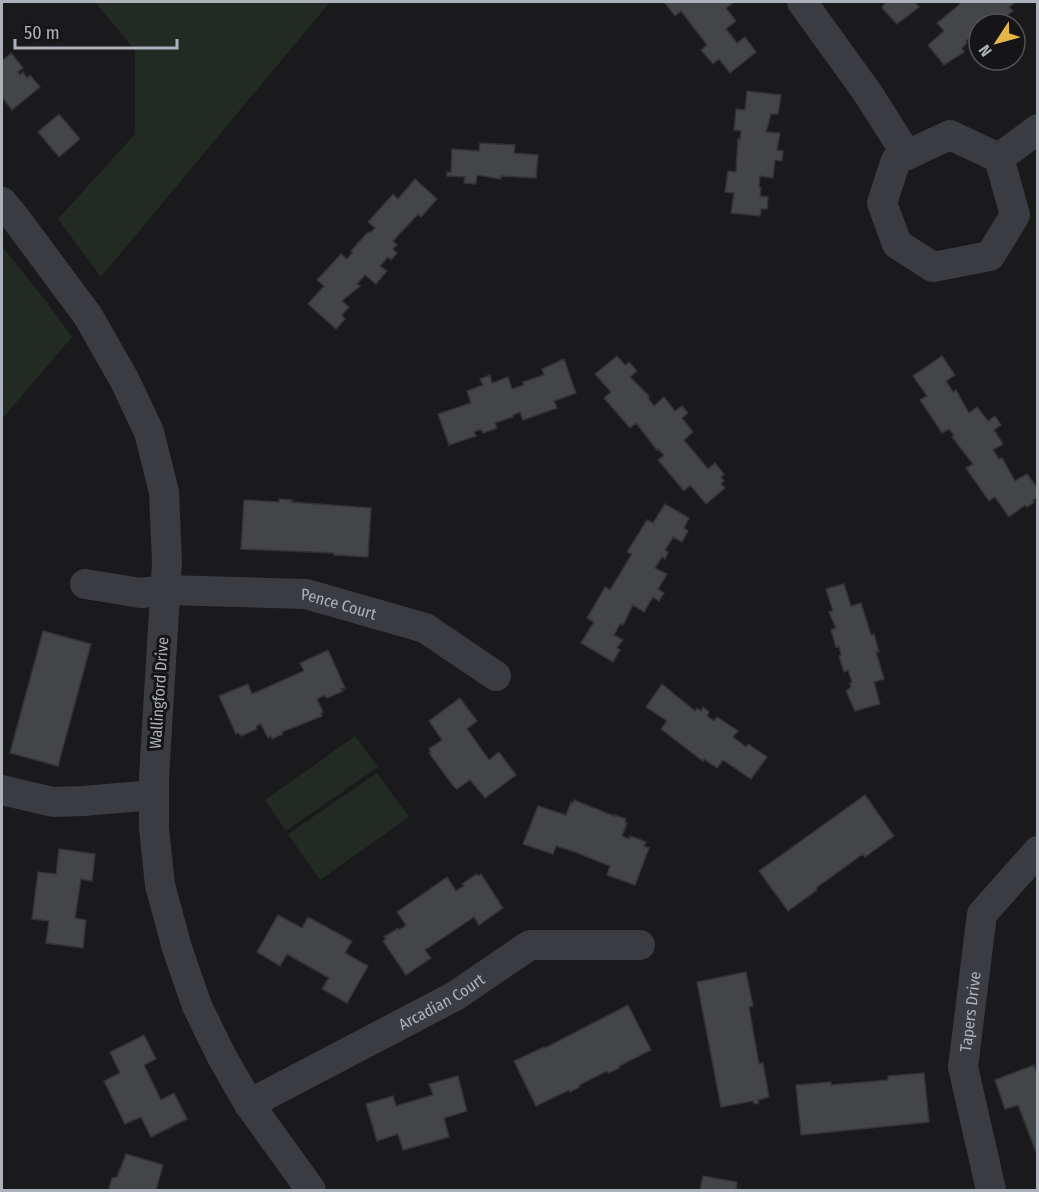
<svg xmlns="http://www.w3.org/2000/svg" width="1039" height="1192" viewBox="0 0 1039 1192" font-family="'Fira Sans Condensed',sans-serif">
<rect width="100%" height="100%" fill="#1a1a1c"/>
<!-- green -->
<path fill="#222a23" d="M95,2H330L101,277L58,219L135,134V50Z
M2,246L46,301L72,337L2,419Z
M355,736L378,767L286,831L265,800Z
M377,773L409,817L320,880L288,834Z"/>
<!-- building -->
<path fill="#444549" stroke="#343438" stroke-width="1.5" d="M664,2H731L733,3L726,8L736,21L726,29L737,43L745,37L756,52L730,73L719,59L713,64L701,50L707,45L681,11L675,16Z
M883,2H915L919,7L897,24L882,8L885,3Z
M960,2H1016L1009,7L1013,11L999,21L1002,24H979V37L975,34L966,41L967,43L962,48L964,52L944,65L928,45L944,31L937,23L960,4Z
M11,53L23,68L18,72L20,75L23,72L27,78L30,75L40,87L12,110L2,97V61Z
M747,91L781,95L778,114H771L766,132L780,133L777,150L783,151L782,161L775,160L773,178L760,176L759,187L761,188L760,196L768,197L767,209H761L760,216L731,213L734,193L725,192L728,171L736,172L738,139L740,140L741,131L734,130L736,109L745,110Z
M59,114L80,139L59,157L38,132Z
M480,143L515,145L514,153L538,155L536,178L501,176V179L477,175L476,184L464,183L465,177L447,176V172H451L452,149L479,151Z
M415,179L437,199L421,217L418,214L393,241L397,245L393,249L397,253L391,260L388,257L380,266L387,271L376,284L365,275L357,284L360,286L342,301L349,307L342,315L345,319L336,329L308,304L324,286L317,280L341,254L347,259L353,252L351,251L368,232L370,233L375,228L368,222L393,194L398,199Z
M617,356L625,365L629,362L637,371L630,377L649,396L648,398L654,406L664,397L675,411L682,406L688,413L682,418L693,432L684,440L708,469L715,463L724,474L721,477L724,481L721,484L725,488L706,504L690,485L684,491L658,460L664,455L658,449L657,450L636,423L630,428L604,398L611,392L595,374Z
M942,356L955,375L946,381L953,392L956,390L969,413L977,407L988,421L995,416L1001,425L994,430L1003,444L993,450L999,459L1002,458L1015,481L1027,474L1038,489V497L1033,500L1034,502L1027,507L1025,505L1009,517L995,497L989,501L966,468L973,464L952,437L954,435L949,429L942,433L920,400L927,396L913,376Z
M564,359L576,393L554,401L557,408L523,420L520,412L513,415V417L495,423L497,428L483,433L481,429L474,432L476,436L449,445L438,414L471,403L467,391L483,385L480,379L490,375L492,383L508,377L512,389L524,385L523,382L544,375L542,369Z
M279,499L292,500L291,502L371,508L368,557L334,555V553L241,549L244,500L279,502Z
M665,504L689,518L684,528L688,531L682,542L673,537L665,550L668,552L665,559L662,557L655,568L667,574L658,589L664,593L659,601L653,597L644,612L633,605L623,625L620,624L614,635L623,640L617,648L620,650L613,662L581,643L594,622L587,618L605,587L610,590L632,554L627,552L647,520L653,523Z
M844,584L851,606L861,603L871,635L874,634L879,652H876L884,679L874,682L880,704L855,711L846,691L851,687L850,683L852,682L848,670L844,672L839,656L841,655L839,646L836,647L831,630L836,628L829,612L833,611L826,589Z
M43,631L91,644L58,766L10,753Z
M328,650L345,688L341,689L343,691L327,698L325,695L317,699L323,712L321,713L322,716L282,732L283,734L272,739L271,736L268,738L261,724L256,726L257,729L241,736L239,733L236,734L219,696L248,684L252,694L304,671L300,663Z
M662,684L695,711L697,708L701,711L703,707L709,712L707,716L714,721L717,717L738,731L733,737L746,747L748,744L767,757L751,779L723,760L717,768L704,759L703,761L661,729L667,721L646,707Z
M460,698L477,721L467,729L489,760L499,752L516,775L485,798L470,780L457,789L454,787L429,753L431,752L429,749L442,740L429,721Z
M865,795L894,836L865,857L863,854L816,888L817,890L788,911L759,871Z
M574,800L614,816V815L626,819L625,822L627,823L622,836L629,839L630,836L646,842L644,846L649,848L635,885L607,875L610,866L575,852L556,846L553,854L523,844L538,806L566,815L571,802L573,803Z
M59,849L95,854L92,881L81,879L75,918L86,920L83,948L46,943L49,921L32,919L38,872L56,874Z
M477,874L478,876L481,874L503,908L479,925L474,917L425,950L431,958L406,975L383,941L386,939L384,937L398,928L399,930L406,925L397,912L447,877L456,891L464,886L462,884Z
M278,915L302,928L308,917L352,941L345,953L368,966L347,1003L322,989L329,978L287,954L280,966L257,952Z
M746,972L753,1006L749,1007L759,1064L763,1063L769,1097L758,1100L759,1103L754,1104L753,1101L721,1107L697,982Z
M628,1005L651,1050L619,1066L620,1068L608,1073L607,1071L579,1085L580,1087L570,1092L569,1090L536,1106L514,1061L544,1047L545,1048Z
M144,1035L156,1059L144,1065L161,1100L174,1093L187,1119L151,1137L141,1117L125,1124L104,1081L120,1073L110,1052Z
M1034,1065L1038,1076V1157L1018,1105L1005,1109L995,1080Z
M924,1073L929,1122L801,1135L796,1085L831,1082V1085L888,1080V1076Z
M458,1076L467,1111L444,1118L449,1137L403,1150L398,1134L377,1141L366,1104L393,1096L396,1106L433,1095L429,1084Z
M126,1154L163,1165L156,1190H111L109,1188L112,1178L117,1177Z
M703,1176L737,1182L736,1189L742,1190H700Z"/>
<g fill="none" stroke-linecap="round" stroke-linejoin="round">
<!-- minor -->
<g stroke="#3b3c41" stroke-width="30">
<path d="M802,2L867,92L907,155"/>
<path d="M950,135L999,158L1015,215L990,256L933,267L897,244L882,203L896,160Z"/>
<path d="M999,158L1038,129"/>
<path d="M2,202L16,219L88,316L125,381L149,432L164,492L167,562L154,777V828L160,885L177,948L197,1006L222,1057L249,1104L311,1190"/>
<path id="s1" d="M85,584L141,593L166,590L306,594L425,628L496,676"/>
<path d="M2,790L53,802L83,801L154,795"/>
<path id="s2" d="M249,1104L455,996L530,945H640"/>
<path id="s3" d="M991,1190L963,1067L982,914L1038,851"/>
</g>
</g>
<g text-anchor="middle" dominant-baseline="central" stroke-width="6" stroke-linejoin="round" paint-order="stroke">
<!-- street labels -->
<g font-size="16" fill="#adb1ba" stroke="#151517">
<text stroke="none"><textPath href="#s1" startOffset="256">Pence Court</textPath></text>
<text transform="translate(159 693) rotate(-86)">Wallingford Drive</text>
<text stroke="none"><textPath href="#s2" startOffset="218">Arcadian Court</textPath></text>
<text stroke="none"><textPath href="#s3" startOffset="182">Tapers Drive</textPath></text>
</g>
</g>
<!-- border -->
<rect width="1039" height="1192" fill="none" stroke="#adb1ba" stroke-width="6"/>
<!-- north arrow -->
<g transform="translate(997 42) rotate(234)"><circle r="28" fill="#151517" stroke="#525358" stroke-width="1.5"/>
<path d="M0-4.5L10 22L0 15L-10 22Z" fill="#e7b447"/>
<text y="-9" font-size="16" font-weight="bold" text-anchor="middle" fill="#adb1ba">N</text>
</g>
<!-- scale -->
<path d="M15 39v9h162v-9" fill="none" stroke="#adb1ba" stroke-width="3"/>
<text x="24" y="39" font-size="18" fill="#adb1ba" stroke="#151517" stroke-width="4.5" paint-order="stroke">50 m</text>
</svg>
